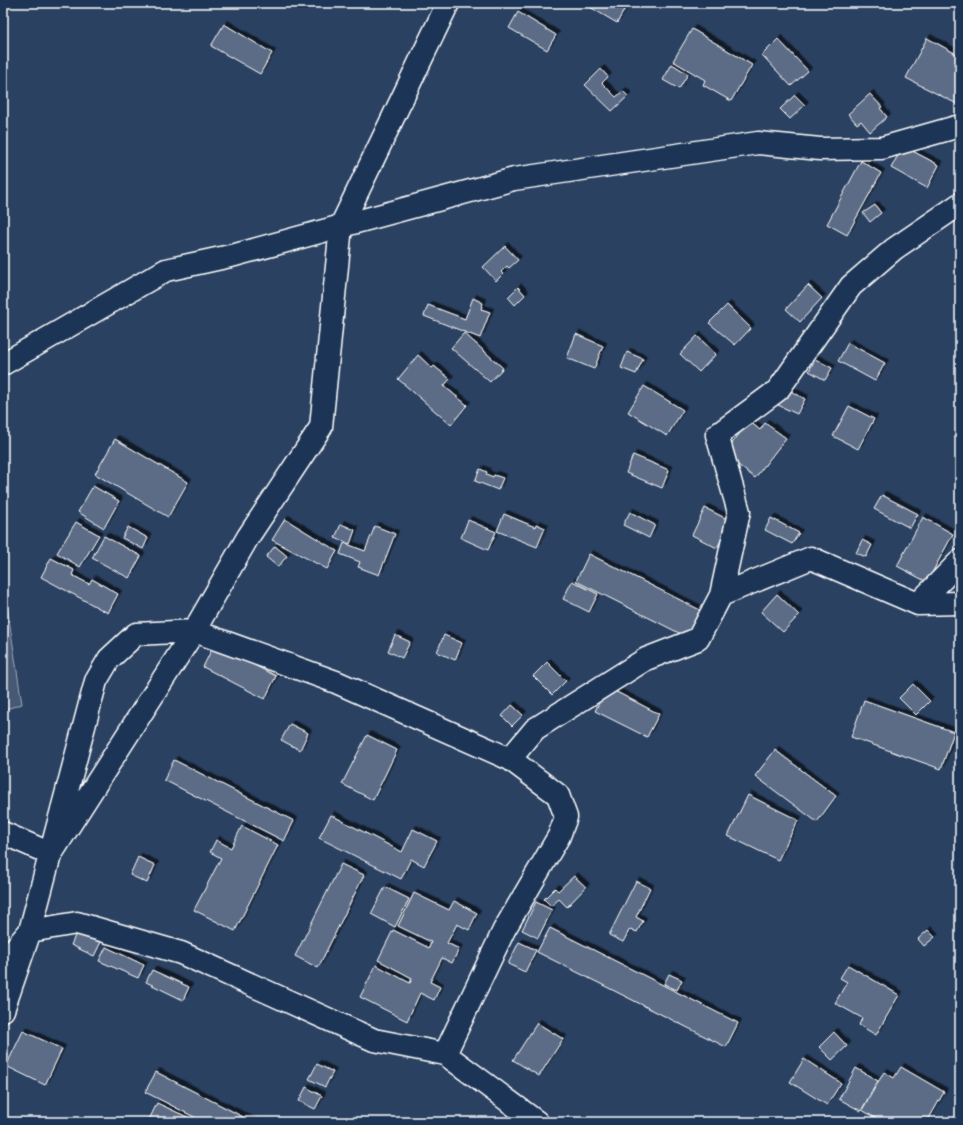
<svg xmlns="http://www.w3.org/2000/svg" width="963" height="1125" viewBox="0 0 963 1125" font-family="Itim,sans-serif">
<defs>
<filter id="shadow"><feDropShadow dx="3.5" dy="-3.5" stdDeviation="0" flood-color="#0009"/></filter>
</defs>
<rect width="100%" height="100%" fill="#2a4161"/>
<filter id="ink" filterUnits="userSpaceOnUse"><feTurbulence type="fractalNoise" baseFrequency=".025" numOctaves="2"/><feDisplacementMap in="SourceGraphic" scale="8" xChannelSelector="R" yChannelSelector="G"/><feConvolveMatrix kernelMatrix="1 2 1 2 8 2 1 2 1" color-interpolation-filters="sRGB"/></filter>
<g filter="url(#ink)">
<!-- green -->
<path fill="#465975" stroke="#a2acba" d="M3,580L22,704L3,710Z"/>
<!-- building -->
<path fill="#5b6c86" stroke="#fff" filter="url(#shadow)" d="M583,3H628L617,23Z
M518,12L556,35L547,50L509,28Z
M224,24L272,53L260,74L211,46Z
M692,29L752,65L731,101L703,85L705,80L673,61Z
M927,38L960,56L959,105L906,78Z
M778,39L808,71L791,86L762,55Z
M672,64L688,74L679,89L663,80Z
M601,69L608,77L602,83L616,97L623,91L628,96L612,111L585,85Z
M870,94L882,107L880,108L887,117L870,132L861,121L857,124L848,114Z
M795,95L805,105L790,119L780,109Z
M903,146L939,165L927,188L891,168Z
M861,161L881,173L847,235L827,224Z
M875,205L881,213L870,222L863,213Z
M505,246L518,260L509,268L507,266L501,272L503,274L496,281L483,267Z
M808,285L822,298L800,322L786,309Z
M518,287L525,295L515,305L508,297Z
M473,298L483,303L481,309L490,312L480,338L424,316L428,305L465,319Z
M727,305L751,328L735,345L709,323Z
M464,333L503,368L490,382L451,348Z
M576,334L603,346L594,369L567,358Z
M697,336L716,354L699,372L680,354Z
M848,343L885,363L875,381L838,361Z
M627,352L643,359L636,374L621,368Z
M418,355L432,368L434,366L450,379L444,386L467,405L451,425L398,379Z
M815,359L832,368L825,380L809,371Z
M644,386L683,410L667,436L628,412Z
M787,389L805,399L797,414L778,405Z
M849,406L874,419L858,449L833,436Z
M749,421L760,430L765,423L786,438L755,478L724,454Z
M115,439L188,482L168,517L95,474Z
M633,455L669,470L662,488L626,473Z
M480,469L487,472L486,474L493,477L494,475L503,478L498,490L475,481Z
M93,486L119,501L104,528L78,512Z
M882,495L918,514L910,528L874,509Z
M705,508L731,521L717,548L692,535Z
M630,512L655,525L649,538L623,525Z
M504,514L535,527L536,524L545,528L537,547L497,531Z
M923,517L953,534L927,582L897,566Z
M771,518L799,533L792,544L765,530Z
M285,519L337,551L327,569L272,540Z
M468,520L496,532L488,550L461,538Z
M76,522L99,535L80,567L57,553Z
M341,524L355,530L350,544L335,538Z
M375,526L395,534L379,575L358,567L360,562L340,554L344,543L365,551Z
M128,527L148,538L143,549L122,538Z
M104,536L141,556L129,578L92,558Z
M862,540L872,545L866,557L856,553Z
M275,546L287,556L278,567L266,557Z
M589,554L702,611L689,638L576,581Z
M51,558L74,570L72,575L89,584L92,579L118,594L108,613L41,577Z
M572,581L598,594L589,612L563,599Z
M777,594L799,615L783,632L761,612Z
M395,635L410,642L402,658L388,651Z
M444,635L462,643L455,660L437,652Z
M214,645L276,676L265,699L203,667Z
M547,662L566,681L552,695L533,676Z
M913,684L930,701L916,715L899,698Z
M607,687L659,714L647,737L595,711Z
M864,700L954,732L941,769L851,737Z
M512,705L523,715L512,726L502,716Z
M290,724L308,733L300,750L281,740Z
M367,735L397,750L373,800L342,784Z
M775,750L836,796L817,822L755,776Z
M174,760L294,821L284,841L164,780Z
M748,795L798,820L778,860L728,836Z
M331,815L402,852L413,829L437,841L424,866L411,859L401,879L319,838Z
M242,826L278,845L235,931L194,910L221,858L210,852L216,840L231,848Z
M138,857L155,865L147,883L130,875Z
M341,864L364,875L318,968L295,956Z
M574,876L586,887L567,907L559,899L551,906L544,899L555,888L558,891Z
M636,881L650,888L636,917L643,921L637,932L630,929L623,942L609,935Z
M385,887L409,899L395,927L371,914Z
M414,893L449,910L454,901L477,913L469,930L457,924L447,943L459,949L452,963L442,958L430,982L440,987L434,1000L420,993L407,1021L360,997L376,965L410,983L412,978L378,960L393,930L429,948L431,942L398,926Z
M536,902L552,910L538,938L522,930Z
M550,928L738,1023L726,1047L537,952Z
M78,929L102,940L94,956L71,945Z
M928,930L935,937L924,946L918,939Z
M519,942L536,950L525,972L508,964Z
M106,947L144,965L138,978L99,961Z
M848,965L899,995L876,1035L859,1025L862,1018L835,1003L847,982L840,978Z
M152,970L189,987L183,1000L146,982Z
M669,974L682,980L677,990L664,984Z
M537,1023L563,1039L539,1076L513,1060Z
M23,1031L62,1049L45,1085L6,1066Z
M834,1032L847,1046L832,1060L819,1047Z
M804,1059L841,1083L827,1105L790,1082Z
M317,1064L333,1072L325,1087L309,1079Z
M901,1067L944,1092L927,1122H882L862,1110L884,1072L894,1078Z
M856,1068L878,1081L861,1111L839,1099Z
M156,1072L253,1122H204L145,1092Z
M306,1087L322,1096L315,1109L299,1101Z
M157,1103L198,1122H148Z"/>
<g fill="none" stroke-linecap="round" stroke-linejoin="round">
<!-- minor casing -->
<g stroke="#fff" stroke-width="25">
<path id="minor" d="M3,364L166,270L235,255L514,179L758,143L820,149L882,148L956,127H960
M721,595L811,558L918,604L960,603
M918,604L960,561
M3,833L51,854L194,631L248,537L321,427L341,226L448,3
M3,962L30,931L77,923L181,953L374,1040L445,1054L504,930L559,836L566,817L558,795L510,759
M3,1010L30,931L96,681L109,659L136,634L194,631L336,682L510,759L535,729L646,659L698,639L721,595L739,512L717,435L778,390L851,286L894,249L960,204
M445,1054L537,1122"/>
</g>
<!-- minor -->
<use href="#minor" stroke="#1d3557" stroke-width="22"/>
</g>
</g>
<!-- margin -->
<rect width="963" height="1125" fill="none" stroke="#1d3557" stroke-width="16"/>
<rect x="8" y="8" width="947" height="1109" fill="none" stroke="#fff" stroke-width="1.5" filter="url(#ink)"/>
</svg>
